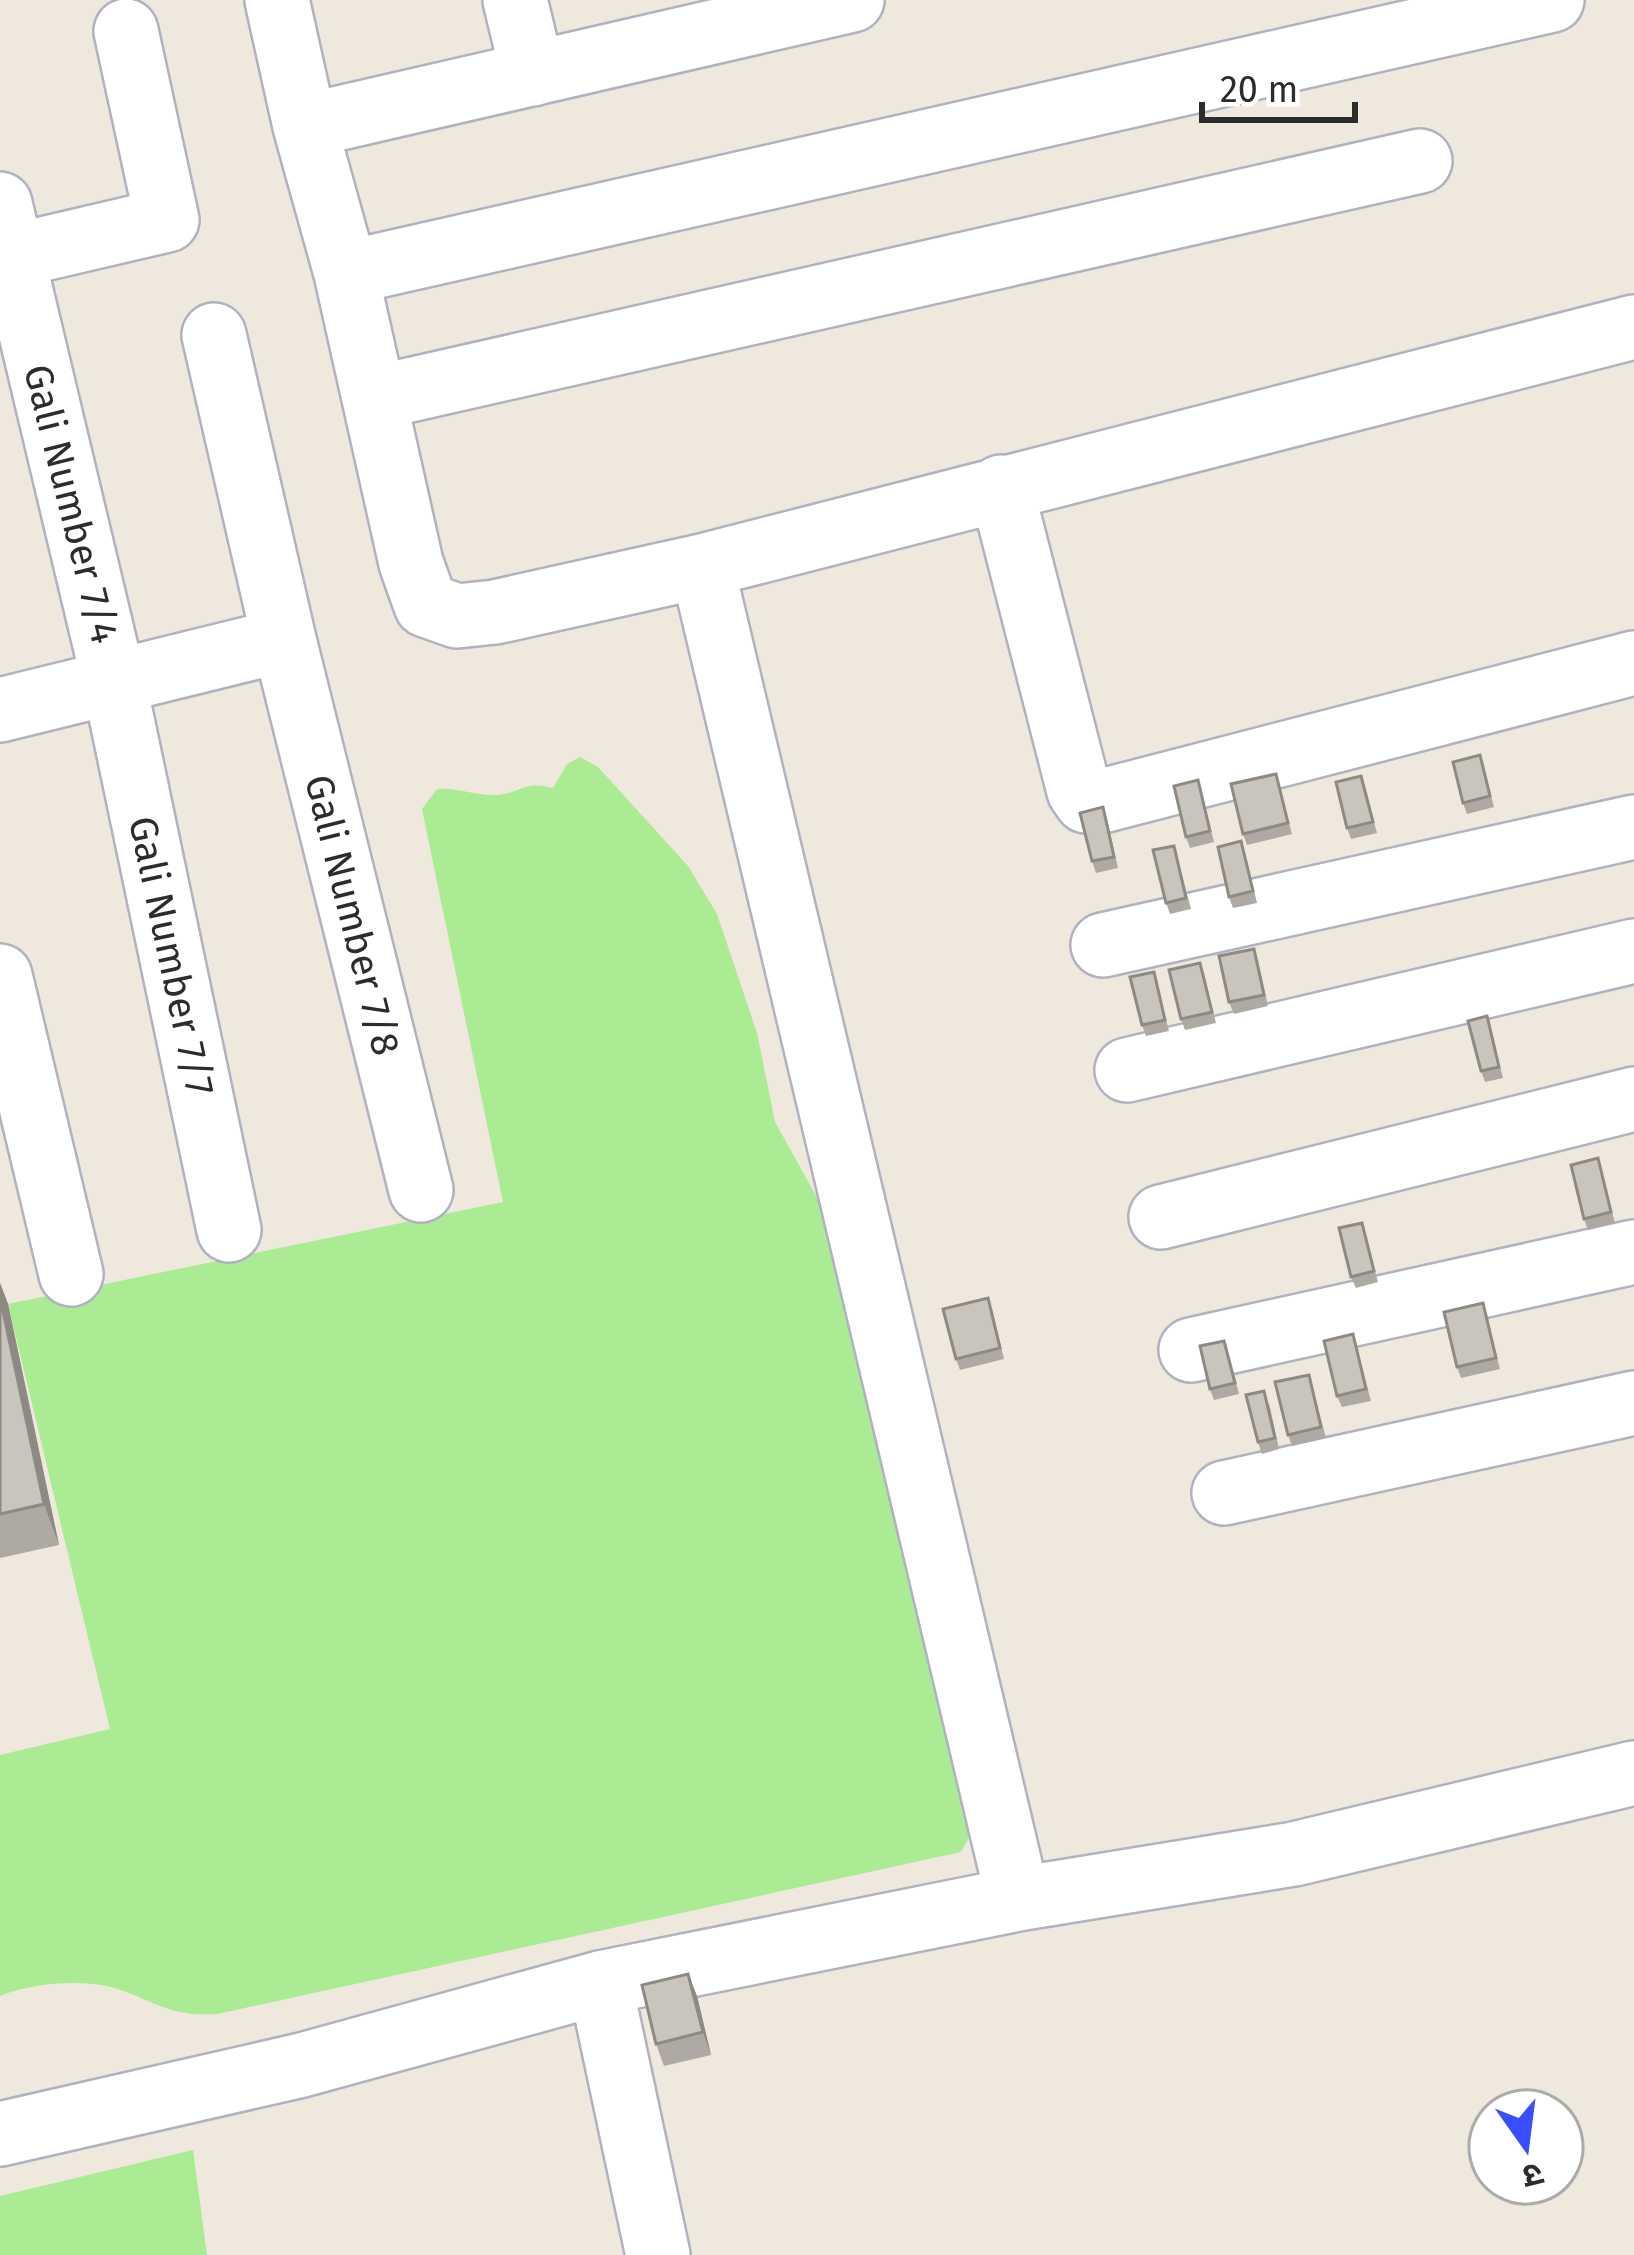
<svg xmlns="http://www.w3.org/2000/svg" width="1634" height="2255" viewBox="0 0 1634 2255" font-family="'Fira Sans','Noto Sans Devanagari',sans-serif">
<rect width="100%" height="100%" fill="#efe8dd"/>
<!-- green -->
<path fill="#aaeb94" d="M580,757L598,767L688,866L717,914L757,1033L775,1122L838,1235L972,1832L961,1852L217,2014C166,2017 155,2000 111,1987C79,1979 30,1983 0,1996V1755L110,1729L8,1304L503,1202L422,809L437,789C457,787 476,796 496,795C522,793 522,780 553,788L567,764Z
M193,2150L207,2255H0V2196Z"/>
<g fill="none" stroke-linecap="round" stroke-linejoin="round">
<!-- minor casing -->
<g stroke="#b1b2c1" stroke-width="68">
<path id="minor" d="M277,0L305,126L346,273L411,563L426,605L457,616L495,612L702,566L1634,327
M515,0L533,74
M305,126L852,0
M0,204L114,682L229,1230
M0,259L167,220L126,31
M346,273L1552,0
M214,335L284,640L421,1190
M374,398L1420,161
M1001,487L1079,791L1086,801L1098,802L1634,663
M702,566L1018,1899
M0,710L284,640
M1103,945L1634,827
M0,976L71,1274
M1127,1070L1634,951
M1161,1217L1634,1099
M1191,1350L1634,1252
M1224,1493L1634,1403
M600,1983L658,2255
M0,2134L302,2065L600,1983L1018,1899L1294,1854L1634,1773"/>
</g>
<!-- minor -->
<use href="#minor" stroke="#fff" stroke-width="63"/>
</g>
<!-- wall -->
<path fill="#aea9a2" d="M1480,755L1494,807L1467,814L1463,803Z
M1276,774L1292,834L1247,845L1243,834Z
M1361,776L1377,833L1351,839L1347,828Z
M1198,780L1214,842L1190,848L1186,837Z
M1107,819L1118,868L1096,873L1092,861Z
M1174,846L1191,909L1170,914L1166,903Z
M1245,853L1257,903L1233,908L1229,897Z
M1258,960L1268,1006L1234,1014L1229,1002Z
M1154,972L1169,1031L1146,1036L1142,1025Z
M1204,974L1216,1023L1185,1030L1181,1019Z
M1487,1016L1503,1078L1485,1082L1481,1071Z
M1598,1158L1615,1223L1588,1230L1584,1219Z
M1362,1223L1378,1282L1356,1288L1351,1277Z
M0,1283L8,1304L59,1545L0,1558Z
M1483,1303L1500,1369L1461,1378L1457,1367Z
M992,1309L1004,1359L960,1370L956,1359Z
M1353,1334L1371,1401L1342,1407L1337,1396Z
M1228,1352L1239,1394L1214,1400L1210,1389Z
M1309,1375L1326,1438L1292,1446L1288,1435Z
M1269,1403L1279,1449L1262,1454L1258,1442Z
M688,1974L697,1996L711,2055L664,2066L656,2044Z"/>
<!-- shaded-wall -->
<path fill="#8d8a84" d="M0,1283L8,1304L59,1545L44,1504L0,1297Z
M688,1974L697,1996L711,2055L703,2032Z"/>
<!-- building -->
<path fill="#cac5bc" stroke="#8d8a84" stroke-width="3" d="M1480,755L1490,796L1463,803L1453,762Z
M1276,774L1288,823L1243,834L1231,784Z
M1361,776L1373,822L1347,828L1336,782Z
M1198,780L1210,831L1186,837L1174,786Z
M1103,807L1114,857L1092,861L1080,813Z
M1241,841L1253,891L1229,897L1218,847Z
M1174,846L1186,898L1166,903L1153,850Z
M1254,949L1264,995L1229,1002L1219,956Z
M1200,963L1212,1012L1181,1019L1169,970Z
M1154,972L1165,1020L1142,1025L1130,977Z
M1487,1016L1499,1067L1481,1071L1468,1021Z
M1598,1158L1611,1212L1584,1219L1571,1165Z
M1362,1223L1374,1271L1351,1277L1339,1228Z
M0,1297L44,1504L0,1514Z
M988,1298L1000,1348L956,1359L943,1309Z
M1483,1303L1496,1358L1457,1367L1444,1312Z
M1353,1334L1366,1389L1337,1396L1324,1341Z
M1224,1341L1235,1383L1210,1389L1200,1346Z
M1309,1375L1321,1427L1288,1435L1275,1382Z
M1264,1391L1275,1438L1258,1442L1246,1395Z
M688,1974L703,2032L656,2044L642,1985Z"/>
<g text-anchor="middle" dominant-baseline="central" stroke-width="10" stroke-linejoin="round" paint-order="stroke">
<!-- street labels -->
<g font-size="39" fill="#2c2c2c" stroke="#fff">
<text transform="translate(71 504) rotate(76)">Gali Number 7/4</text>
<text transform="translate(352 915) rotate(76)">Gali Number 7/8</text>
<text transform="translate(171 956) rotate(78)">Gali Number 7/7</text>
</g>
</g>
<!-- north arrow -->
<g transform="translate(1526 2147) rotate(166)"><circle r="57" fill="#ffffff" stroke="#ababab" stroke-width="3"/>
<path d="M0-9L21 45L0 30L-21 45Z" fill="#394eff"/>
<text y="-18" font-size="33" font-weight="bold" text-anchor="middle" fill="#2c2c2c">उ</text>
</g>
<!-- scale -->
<path d="M1202 102v18h153v-18" fill="none" stroke="#2c2c2c" stroke-width="6"/>
<text x="1220" y="102" font-size="36" fill="#2c2c2c" stroke="#ffffff" stroke-width="9" paint-order="stroke">20 m</text>
</svg>
